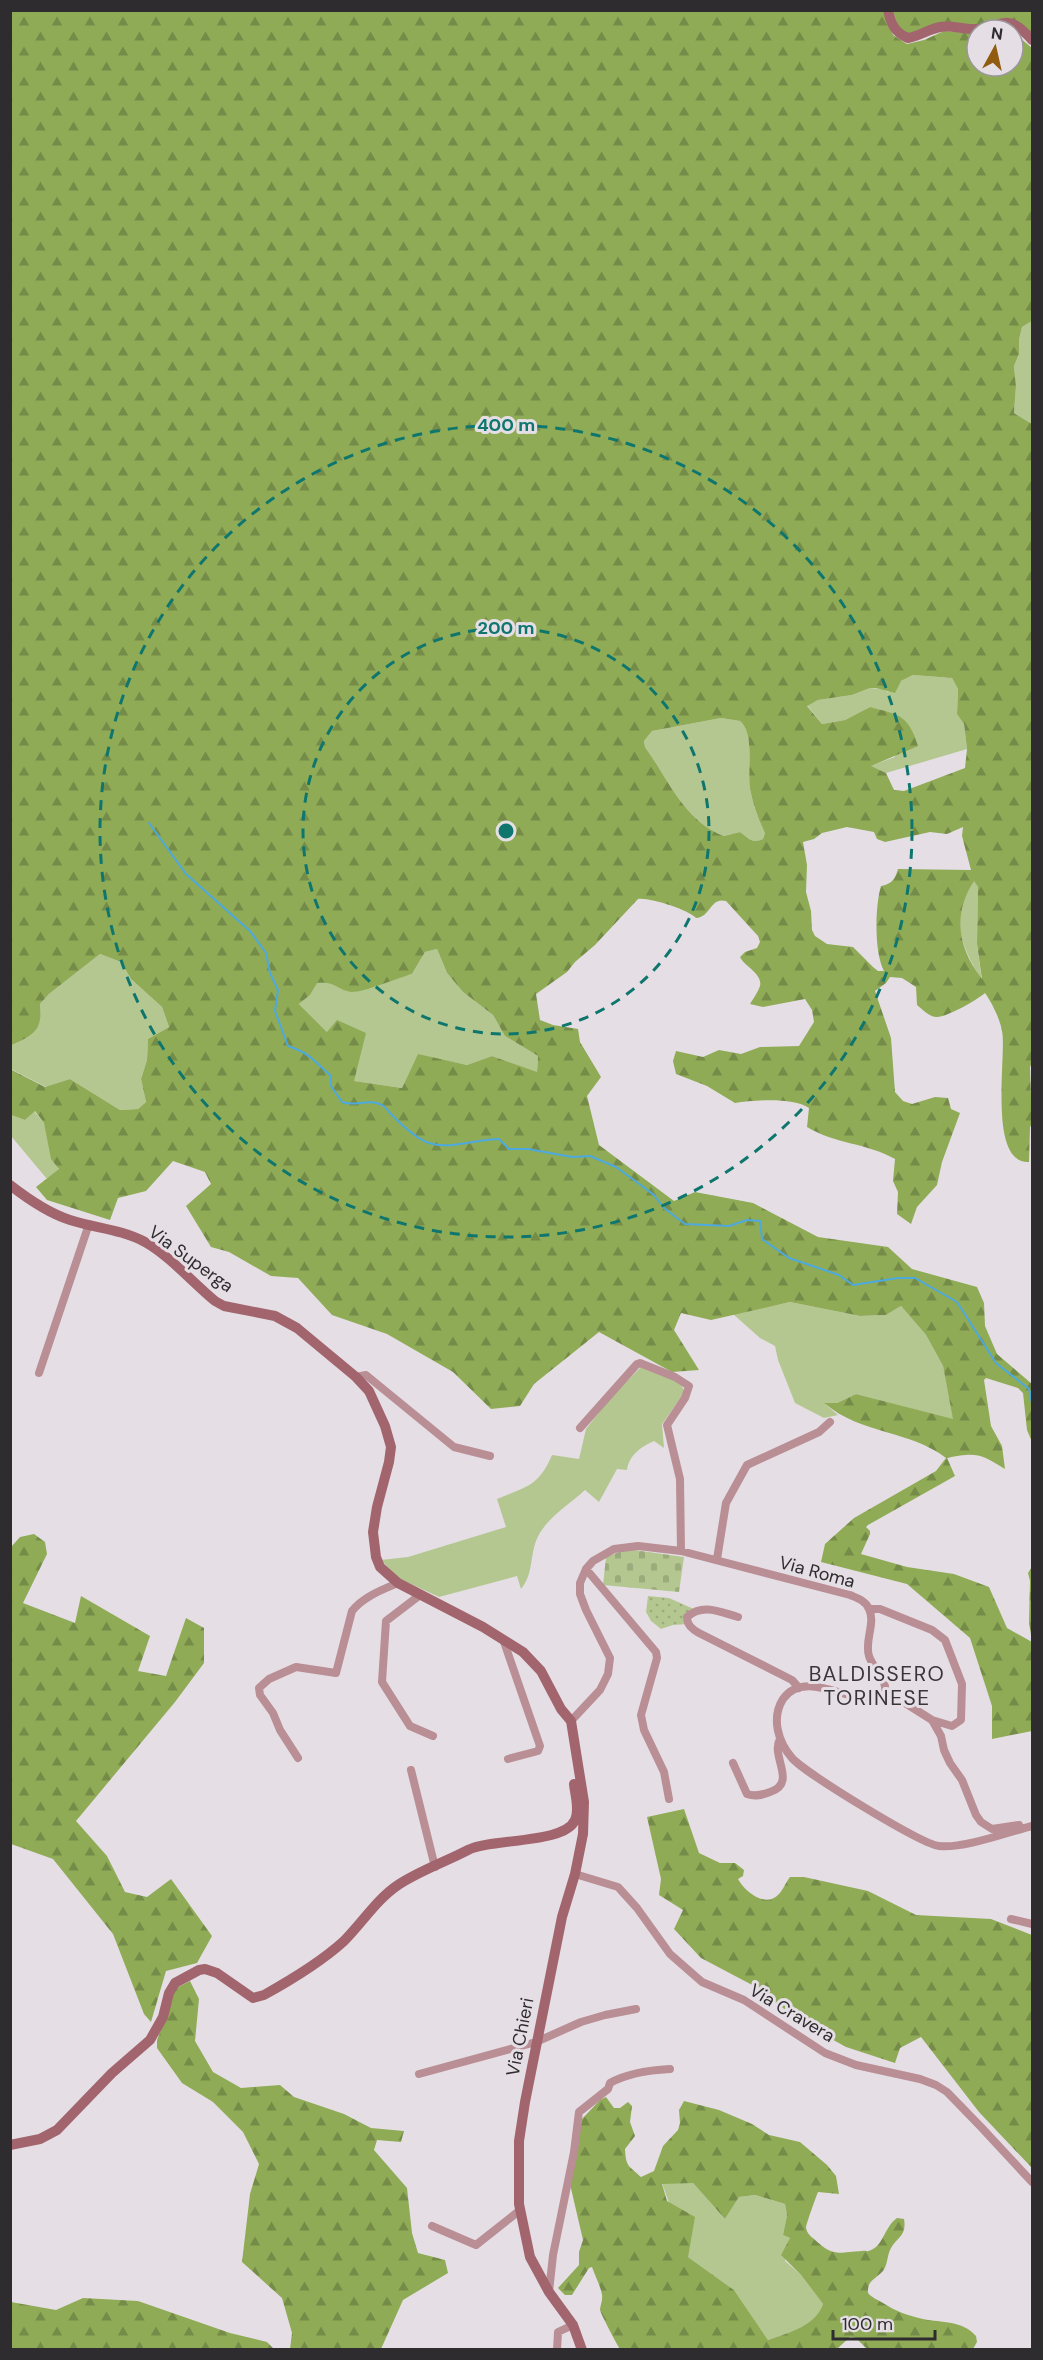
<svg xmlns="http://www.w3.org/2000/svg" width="1043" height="2360" viewBox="0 0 1043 2360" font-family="'DM Sans',sans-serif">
<defs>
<pattern id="forest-firs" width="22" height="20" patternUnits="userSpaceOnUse" patternTransform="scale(1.5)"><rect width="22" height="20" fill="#8fab56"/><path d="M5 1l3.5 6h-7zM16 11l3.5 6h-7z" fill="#758b48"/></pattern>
<pattern id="cemetery-stones" width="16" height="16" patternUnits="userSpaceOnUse" patternTransform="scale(1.5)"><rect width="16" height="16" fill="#b4c790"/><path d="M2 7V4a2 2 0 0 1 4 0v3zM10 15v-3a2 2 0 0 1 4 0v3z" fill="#9bab7c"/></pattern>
<pattern id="park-dots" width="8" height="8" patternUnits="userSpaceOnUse" patternTransform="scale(1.5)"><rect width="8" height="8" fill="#b4c790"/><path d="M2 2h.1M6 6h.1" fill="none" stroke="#9bab7c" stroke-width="1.8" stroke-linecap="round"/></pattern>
</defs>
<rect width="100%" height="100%" fill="#e5dfe5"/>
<!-- grass -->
<path fill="#b4c790" d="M1032,321V424L1014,413L1016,386L1014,366L1019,354V340L1022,327Z
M913,675L952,678L958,689L957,713L964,724L967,749L886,773L870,766L895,757L870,707L845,720L822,724L807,705L818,700L852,695L870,688L883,689L888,692L901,681Z
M721,718L740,721C755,734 747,770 750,789C753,804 758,819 765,833L763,839C751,844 749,838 740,832L724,836C684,821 669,780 645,747L644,741L652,731Z
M974,880L978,887L977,944L982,981C969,959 954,932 961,906C964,897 970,888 974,880Z
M437,949L447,973L463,992L493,1015L505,1036L538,1056L537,1073L492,1056L467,1065L418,1055L402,1088L353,1081L327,1032L299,1004L310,995L316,983L330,981L341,988L412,974L425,952Z
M100,954L121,962L131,979L162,1007L169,1027L148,1039L147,1060L141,1079L146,1102L138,1109L120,1110L70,1079L46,1087L11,1069L10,1045C31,1037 43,1027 40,1004L49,994Z
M34,1111L44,1123L59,1170L47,1179L11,1136V1115L25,1120Z
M790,1302L860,1316L886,1315L901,1306L926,1335L943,1366L954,1420L856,1394L837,1403L825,1404L838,1415L824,1418L795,1403L778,1360L775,1346L760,1338L733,1314Z
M641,1367C652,1372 685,1378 684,1393L662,1424L664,1448L654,1441C641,1447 629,1455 627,1470L617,1469L599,1502L585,1490C568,1506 545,1518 536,1541C530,1557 533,1575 521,1589L517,1576L439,1597L398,1578L381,1560L408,1557L506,1527L497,1499C526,1487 539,1486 552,1455L579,1459L586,1429L612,1396Z
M662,2183H693L725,2219L739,2197L755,2195L785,2204L787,2215L783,2235L790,2238L785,2261L801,2275L823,2304C815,2326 788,2333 768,2340L734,2290L688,2257Z"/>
<!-- forest -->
<path fill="url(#forest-firs)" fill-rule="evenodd" d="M884,10L893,35L907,44L924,40L944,31L977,34V66H1013V32L1032,48V321L1022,327L1019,340V354L1014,366L1016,386L1014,413L1032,424V1063L1030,1067L1032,1124L1030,1127L1029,1162C987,1164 1007,1054 1002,1031C1000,1019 992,1003 985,993C977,1000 947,1017 937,1017C929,1017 922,1009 917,1005L916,987L902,978L890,977L886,983L875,991L891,1038L895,1092L903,1101L912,1104L935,1097L948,1098L951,1109L960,1113L942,1162L937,1185L917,1207L911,1224L897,1214L898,1192L893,1181L895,1159C867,1143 835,1144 807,1127L809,1108C793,1097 755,1100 735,1103L707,1086L676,1074L673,1061L676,1051L703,1057L719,1050L741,1054L760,1047L799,1046L814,1022L812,1010L805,999L763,1007L750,1004C753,999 758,992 760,986C763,974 744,966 740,957L745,952L757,948L760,942L758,936L726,901C710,897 711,917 696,918C689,910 649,897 638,899L595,945L575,962L567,972L536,994L540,1020L553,1025L578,1029L580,1042L601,1077L587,1096L599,1145L674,1201L695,1192L753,1203L818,1237L888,1247L912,1269L977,1287L984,1303L985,1326L997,1354L1032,1384V1442L1027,1430L1023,1393L1018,1388L986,1378L984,1380L991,1426L1002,1446L1005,1469C980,1454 977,1452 947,1458L955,1476L868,1525L866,1527L870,1531V1534L861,1554L907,1567L954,1574L989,1587L1007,1628L1032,1642L1029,1622L1030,1581L1028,1573L1032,1567V1731L992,1739V1706L970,1638L907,1584L821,1562L825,1544L854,1518L936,1471L946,1458C910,1430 862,1435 824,1403H837L856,1394L953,1419L943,1366L926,1335L901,1306L886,1315L860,1316L790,1302L711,1320L681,1313L674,1330L699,1370L672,1372L599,1332L534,1384L520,1406L491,1409L453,1372L387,1334L332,1315L298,1278L271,1276L229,1252L211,1247L186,1206L211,1184L205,1172L173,1161L146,1191L118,1198L110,1220L47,1200L36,1187L59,1169L51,1159L44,1123L35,1111L25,1120L11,1115L10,1069L45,1087L70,1079L120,1110L138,1109L146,1102L141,1079L147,1060L148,1039L169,1027L162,1007L131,979L121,962L100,954L49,994L40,1004C43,1030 33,1036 11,1045V11ZM913,675L952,678L958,689L957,714L964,724L967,749L965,768L904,791L894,790L886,773L871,766L918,746C908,714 899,715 870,707L845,720L822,724L807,706L818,700L852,695L870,688H876L895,693L901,681ZM721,718L740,721C755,734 747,770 750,789C753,804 758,819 765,833L763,839C751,844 749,838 740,832L724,836C684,821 669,780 645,747L644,741L652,731ZM847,827L874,832L877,839L885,842L930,832L947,834L963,827L962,836L971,870L898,869C895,880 891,884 881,886C875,906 874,953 884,971H878L873,967L853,947L827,944L815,936L812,930L811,911L806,892L807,865L803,842L814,839L822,833ZM974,881L978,887L977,944L982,979C958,948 952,915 974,881ZM437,949L447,973L463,992L493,1015L505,1036L538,1056L537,1072L492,1056L467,1065L418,1054L402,1088L354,1081L366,1033L337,1020L327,1032L299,1004L310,995L317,983C337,981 336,990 352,992C365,992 397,978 412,974L425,952Z
M893,11H1032V36L1022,26H974L908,34L899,29Z
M34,1534L45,1542L47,1554L23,1603L75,1623L81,1596L150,1636L138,1671L166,1676L186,1618L204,1628V1663L175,1702L76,1821L107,1856L125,1892L147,1897L171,1879L212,1936L197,1963L166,1971L151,2022L144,2014L113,1934L53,1859L11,1844V1547L20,1537Z
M684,1809L699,1853L720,1863H735L744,1870L743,1876L738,1879C744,1891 766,1909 779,1894C783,1890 786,1882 790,1877H804L868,1891L916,1915L991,1919L1032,1935V2168L979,2112L921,2037L900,2048L895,2063L846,2047L801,2022L756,1987L701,1958L674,1929L683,1910L659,1895L661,1879L647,1817Z
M190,1981L199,1999L195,2041L213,2072L241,2088L280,2085L294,2097L344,2114L371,2128L404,2131L401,2142L377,2140L374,2150L407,2188L412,2233L418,2253L445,2260L448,2273L403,2300L381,2349H290L292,2333L282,2298L242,2262L250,2194L259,2164L243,2132L213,2102L182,2083L157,2048V2040L168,2012L173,1990Z
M606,2097L614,2108H620L628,2102L632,2106L630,2122L635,2136L625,2149C626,2167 628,2165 641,2177L654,2171L663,2146L678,2130L680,2123L679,2110L684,2101L719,2110L752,2124L769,2135L800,2142L827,2165L836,2176L839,2194L818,2192C816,2197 806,2224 806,2228C807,2233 810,2236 814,2239C834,2258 838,2252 862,2251C869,2250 864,2253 871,2250C883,2246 885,2226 897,2218L904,2219C907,2236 897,2237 891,2248C887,2255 888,2264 883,2271C876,2279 867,2280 868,2293C872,2298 877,2299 883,2303C895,2311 909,2316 923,2319C942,2323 962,2320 976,2336L977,2342L973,2349L868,2350L856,2338L850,2337L837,2349H620C617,2345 601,2314 600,2310C600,2306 603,2300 602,2295C601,2287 595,2276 592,2267L589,2268L572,2295H565L558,2288L579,2265V2252L583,2240L570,2184L582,2119L600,2100ZM693,2183L725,2219L739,2197L755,2195L785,2204L787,2215L783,2235L790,2238L781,2255L801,2275L823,2304C815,2326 788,2333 768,2340L734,2290L688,2257L695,2217L667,2201L662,2184Z
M83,2298L138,2301L230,2333L267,2342L274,2349H11V2302L56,2310Z"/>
<!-- cemetery -->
<path fill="url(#cemetery-stones)" d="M627,1549L684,1557L679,1592L603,1585L606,1557Z"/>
<!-- park -->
<path fill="url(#park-dots)" d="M648,1596L669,1598L696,1610L692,1612L688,1624L673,1625L661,1629L651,1621L646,1612Z"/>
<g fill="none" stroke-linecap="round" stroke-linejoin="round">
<!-- stream -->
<path stroke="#4da9de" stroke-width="2" d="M149,823L186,874L250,931L266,953L270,973L278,990L275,1011L288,1046C310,1053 315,1062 331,1076V1086L342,1102C356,1107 367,1098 382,1105C387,1108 390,1114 395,1118C404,1127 417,1139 429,1143C450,1150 477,1139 499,1139L509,1149H528L572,1157L590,1156L616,1167L638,1183L654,1195L664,1208L685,1224L729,1226L747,1220L760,1221L762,1239L789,1258L839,1275L853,1285L898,1278H915L957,1302L996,1363L1029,1389L1032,1403"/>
<!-- street -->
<path stroke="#b98e94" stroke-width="8" d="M39,1373L89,1224
M356,1377L366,1375L454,1447L490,1456
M580,1428L637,1364L640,1363L675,1377L689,1386L685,1398L667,1425L680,1479L681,1551
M717,1559L726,1503L747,1465L819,1432L830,1422
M586,1569L656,1652L657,1658L641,1715L644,1730L664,1772L669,1799
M420,1595L386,1621L382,1682L410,1726L433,1736
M869,1609H880L932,1630L945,1640L962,1684L961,1720L952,1726L932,1720
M738,1617C720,1612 703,1603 687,1617C687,1625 692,1629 699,1633L792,1680L799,1688
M503,1639L540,1746L538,1751L508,1759
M886,1691L932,1720L941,1736L944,1750L950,1763L962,1780L976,1815L981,1822L992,1829L1019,1825
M571,1721L600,1690L608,1674L610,1658L586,1610L580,1594V1583L586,1569L593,1561L614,1549L638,1546L681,1551L850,1595C857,1598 866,1601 869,1609C876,1623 864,1641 869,1656C873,1669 888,1679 885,1694C863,1714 807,1664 783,1699C771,1718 778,1742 792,1758C805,1773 921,1844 939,1846C963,1849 1008,1832 1032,1826
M298,1758L280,1730L273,1713L260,1695L259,1688L269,1679L296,1667L336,1673L352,1611C363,1597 381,1590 398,1583
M733,1763L747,1794C755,1797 762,1795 770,1792C798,1783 770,1756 780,1739
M411,1770L435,1867
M575,1874L618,1887L637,1908L670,1954L702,1982L744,2000L825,2053L856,2065L920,2079L936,2085L947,2092L981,2127L1032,2182
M1011,1919L1032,1924
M419,2074L536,2042L581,2022L605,2015L636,2009
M432,2226L476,2245L519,2211
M549,2292L553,2255L574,2152L579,2112L608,2089L610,2083C626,2074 651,2070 670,2069
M557,2350L558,2332L573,2325"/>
<!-- secondary -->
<path stroke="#a2656e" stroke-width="10" d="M888,10C891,24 895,33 908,38C920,36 929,29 940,27C950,25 962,29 973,29C1001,31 1004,8 1032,40
M10,1185C28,1199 48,1213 70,1220C94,1228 121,1229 145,1242C171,1257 192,1282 215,1301L224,1306L275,1316L297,1328L356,1377L369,1391L385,1426L391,1447L389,1462L377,1507L373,1532L376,1557L380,1567L398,1583L483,1627L523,1652L541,1671L561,1709L571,1721L584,1802L583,1834L575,1874L562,1917L525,2102L519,2141V2204L530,2257L549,2292L573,2325L582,2350
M10,2145L40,2139L57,2130L112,2073L150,2040L163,2017L169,1993L175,1983L199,1970L205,1969L217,1973L253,1998L264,1995C291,1980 321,1962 344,1941C362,1923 377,1899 398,1885C419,1871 445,1862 468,1850C492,1838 565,1844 575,1820C580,1810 575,1795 574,1784"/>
</g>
<!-- distance rings -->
<g fill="none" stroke="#0f766e" stroke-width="3" stroke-dasharray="10 8">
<circle cx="506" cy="831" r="203"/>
<circle cx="506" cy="831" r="406"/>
</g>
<g text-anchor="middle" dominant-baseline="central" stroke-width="6" stroke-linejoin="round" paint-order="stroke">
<!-- street labels -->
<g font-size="18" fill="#2e2c2e" stroke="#e5dfe5">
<text transform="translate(191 1259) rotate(36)">Via Superga</text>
<text transform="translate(817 1572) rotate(15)">Via Roma</text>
<text transform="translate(792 2013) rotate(31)">Via Cravera</text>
<text transform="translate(520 2037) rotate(-79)">Via Chieri</text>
</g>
<!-- quarter labels -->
<g font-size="21" letter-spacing="1.5" fill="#3a353a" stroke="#e5dfe5">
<text x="877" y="1674">BALDISSERO<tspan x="877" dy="24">TORINESE</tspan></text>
</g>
</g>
<circle cx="506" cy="831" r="9" fill="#0f766e" stroke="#e5dfe5" stroke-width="3"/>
<g font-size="18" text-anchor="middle" font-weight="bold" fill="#0f766e" stroke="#e5dfe5" stroke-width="6" stroke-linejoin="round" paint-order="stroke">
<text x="506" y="431">400 m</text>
<text x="506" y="634">200 m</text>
</g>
<!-- border -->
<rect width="1043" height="2360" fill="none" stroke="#2e2c2e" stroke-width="24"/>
<!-- north arrow -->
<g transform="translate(995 48) rotate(8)"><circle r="28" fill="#e5dfe5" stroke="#9c979c" stroke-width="1.5"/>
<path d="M0-4.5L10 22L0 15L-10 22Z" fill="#915c10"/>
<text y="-9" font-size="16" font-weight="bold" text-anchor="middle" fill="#2e2c2e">N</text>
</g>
<!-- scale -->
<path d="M833 2330v9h102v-9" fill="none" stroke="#2e2c2e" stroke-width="3"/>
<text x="842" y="2330" font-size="18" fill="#2e2c2e" stroke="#e5dfe5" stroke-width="4.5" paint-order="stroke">100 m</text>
</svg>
